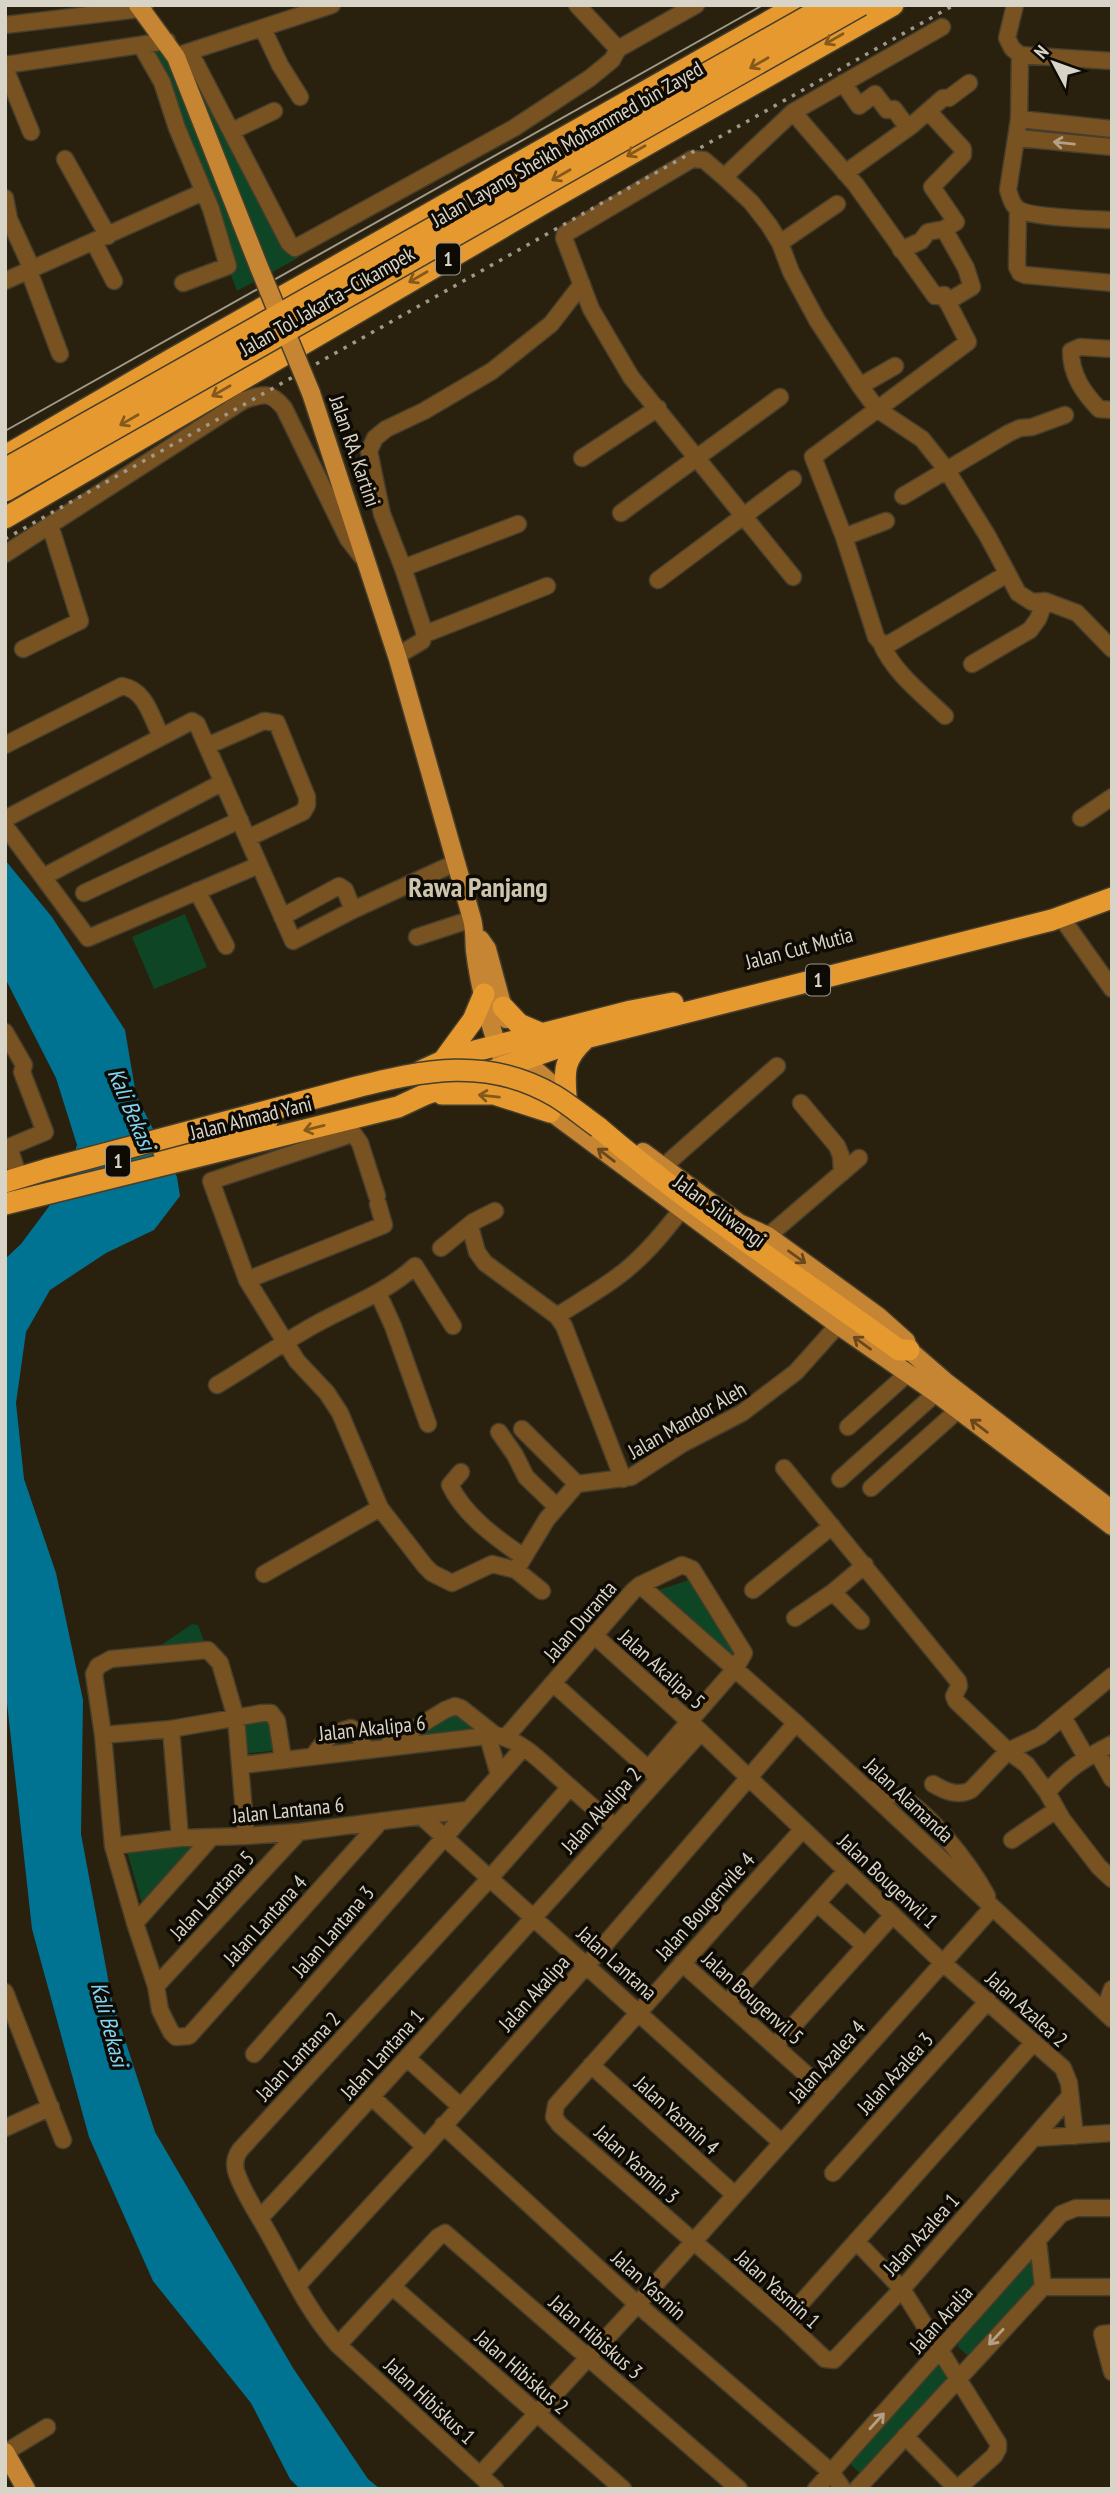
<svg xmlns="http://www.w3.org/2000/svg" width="1117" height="2494" viewBox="0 0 1117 2494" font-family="'PT Sans Narrow',sans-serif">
<rect width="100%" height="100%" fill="#29210e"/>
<!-- green -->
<path fill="#0d4525" d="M142,47L190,52L298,258L237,291Z
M185,914L207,967L154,989L132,937Z
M693,1579L744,1650L735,1659L658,1590Z
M192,1624L198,1625L205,1644L154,1650Z
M453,1708L482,1730L405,1738Z
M268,1715L283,1750L249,1753L243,1729L245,1723Z
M201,1842L145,1904L141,1900L126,1848Z
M1032,2257L1036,2258V2284L975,2352L967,2355L958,2347L959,2339Z
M936,2366H942L951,2376L862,2475L849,2463Z"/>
<!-- water -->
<path fill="#007392" d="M5,860L52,917L125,1030L136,1095L177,1177L180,1196L154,1230L106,1253L50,1290L26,1332L16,1403L24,1479L56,1573L83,1700L81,1834L112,2000L155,2132L293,2368L368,2479L380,2489H300L290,2479L251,2403L153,2281L89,2137L32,1929L5,1685V1259L21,1244L65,1185L77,1145L56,1078L5,978Z"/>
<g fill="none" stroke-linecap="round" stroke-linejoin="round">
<!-- minor casing -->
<g stroke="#453e2c" stroke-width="19">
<path id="minor" d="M577,5L618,49
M1015,5L1007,38L1012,48L1020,55L1019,119L1008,190C1010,196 1012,205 1018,209C1030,218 1094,219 1112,220
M5,25L140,9L145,5
M263,29L280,65L300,97
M142,47L162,82L177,128L211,209L228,266L183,283
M190,52L289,243L295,248L514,128L590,78L612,60L618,49L696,5
M182,54L332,5
M1020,55L1112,61
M5,65L167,41
M5,68L31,132
M843,83L859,106L875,94L887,110L894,109L908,128
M793,112L856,185L935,296L944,295L968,342L813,457L844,537L876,637L881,643L889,644L1007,574
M1019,119L1112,129
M232,131L274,111
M1017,138L1112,147
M65,159L108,236
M845,173L911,126L943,98H949L969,83
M724,177L793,112L942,27
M5,198L9,219L32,269
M1018,210L1017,267L1020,273L1025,275L1112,283
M944,229L966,268L972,287L947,302
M94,242L114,281
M780,243L837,204
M901,250L921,241L928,232L944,229L956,222L932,187L963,155V149L928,111
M29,271L60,354
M5,281L203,192
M1112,349L1080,347L1071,351C1071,375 1083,392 1099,409L1112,410
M860,386L895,366
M582,458L658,408
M903,496L1009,433L1020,428L1032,427L1065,415
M621,513L780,397
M844,537L886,521
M5,554L244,400C264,394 270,391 284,408L348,539L362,557
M403,568L518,524
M793,577L631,377L591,309L564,238L565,234L692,159L704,160L724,177L751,202L769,225L780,243L791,272L817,320L860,386L877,409L922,439L946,469L987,535L1018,593L1032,602L1045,601L1077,613L1112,649
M658,580L793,479
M425,634L547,586
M881,643C894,673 922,694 945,716
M23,649L80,621L50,525
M397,656L422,641L425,634L403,568L382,514L369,451L375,438L386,429L424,411L492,371L551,324L582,284
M972,664L1030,630L1038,619L1045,601
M5,745L122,686C146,690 151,717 161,736
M207,746L264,721L277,723L307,797V805L303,812L248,838
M223,782L43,877L88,938L259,865
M1081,818L1112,797
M5,819L192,721L197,724L293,941L353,910L455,863
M5,826L43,877
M197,891L226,946
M84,893L240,820
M282,917L339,886L345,890L353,910
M1061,917L1112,989
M417,937L472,919
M5,1032L24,1065L22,1072L45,1132L9,1147L19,1178
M801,1103L837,1146L841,1156L842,1173
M347,1125L360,1143L377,1196
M352,1131L346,1136L211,1181L247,1280L297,1361L327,1393L340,1413L380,1508L425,1566L432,1573L452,1583L492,1564L516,1570L547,1519L577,1484L631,1477L682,1444L742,1413L796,1372L838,1325
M663,1167L777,1066
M470,1226L477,1252L485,1263L557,1316L564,1326L623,1479
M768,1236L859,1158
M441,1248L473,1222L495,1211
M247,1280L384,1225L378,1204
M378,1293L393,1326L428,1424
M557,1316C577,1303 598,1291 617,1277C642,1259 662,1235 681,1210
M217,1385C251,1365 283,1342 318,1323C351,1305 387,1292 415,1266L453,1326
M848,1427L906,1375
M522,1429L577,1484
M499,1432L515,1455L526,1477L557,1507
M784,1468L958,1681L959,1686L954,1696L956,1701L1008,1751L1027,1765L1047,1792L1062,1819L1099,1867L1112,1879
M461,1472L450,1485C464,1515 497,1539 524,1557
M840,1479L936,1393
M871,1488L958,1410
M516,1570L542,1591
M264,1574L380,1508
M640,1585L796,1723L1112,2019
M753,1590L832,1526
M795,1618L833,1592
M861,1621L833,1592L865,1565
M595,1636L701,1732L943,1963L1063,2068L1069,2083L1075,2136
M554,1684L656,1776
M1063,1717L1086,1757
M171,1729L180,1838
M103,1735L171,1729L262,1713H271L277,1721L283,1759
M488,1737L499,1775
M506,1737L633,1591L640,1585L682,1565L692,1569L744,1653L735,1669L648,1769
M388,1745L445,1710L455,1706L461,1708L495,1735
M1097,1752L1112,1779
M314,1755C324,1740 333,1732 351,1728L358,1732L365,1749
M242,1765L495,1735C524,1740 548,1769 570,1787L490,1878L240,2150C235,2157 234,2163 236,2171C242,2191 256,2211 266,2229C289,2269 307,2311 338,2345L495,2489
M933,1784C945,1791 958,1797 971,1790L1008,1751L1040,1736L1112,1676
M570,1787L614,1826
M867,1789C876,1790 885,1791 894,1794C926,1806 971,1866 987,1896
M1047,1792C1069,1768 1083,1759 1112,1744
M422,1817L782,2143
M803,1829L556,2105L554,2117L560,2125L785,2321L825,2359L834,2360L902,2289L1070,2096
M246,1836L236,1718L220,1663L208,1650L111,1659L98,1666L94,1674L103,1735L113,1846L135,1923L156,1986L160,2010L171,2032L176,2037L189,2036L381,1821
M1012,1840L1056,1810
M113,1846L180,1838L246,1836L299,1832L467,1810
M818,1904L865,1946
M135,1923L211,1838
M682,1963L827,2093
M156,1986L299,1832
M5,1992L63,2140
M727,2003L846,1871
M1107,2003L1112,1989
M775,2046L893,1915
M254,2054L523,1748
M407,2058L460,2106
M591,2065L735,2195
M372,2097L425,2147
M443,2125L637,2304L831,2472L843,2489
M5,2128L51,2107
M1035,2138L1112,2133
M833,2173L988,2001
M260,2218C409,2058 554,1894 701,1732
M856,2241L902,2289L998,2443V2449L994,2456L957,2489
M1038,2241L1043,2287
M298,2285L425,2147L587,1965L796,1723
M393,2287L623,2489
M785,2321L1034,2042
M1112,2333L1102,2334L1112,2372
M338,2345L438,2237L445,2233L739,2489
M905,2436L957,2489
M6,2452L47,2427
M480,2475L635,2307L992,1908
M816,2489L1061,2214L1076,2208H1112
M857,2489L1043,2287H1112"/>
</g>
<!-- major casing -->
<g stroke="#453e2c" stroke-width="21">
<path id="major" d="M138,5L176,57L259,267
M311,393L398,659L472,919C475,930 474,940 475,951C479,984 490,1028 502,1058
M480,939L487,949L506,1019
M519,1051L524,1060L567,1097
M539,1103L838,1325L936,1393L1112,1526
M643,1152L739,1223L768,1236L878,1316L906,1341L909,1350L947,1383L1112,1510
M5,2452L26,2489"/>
</g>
<!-- highway casing -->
<g stroke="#453e2c" stroke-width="24">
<path id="highway" d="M5,456L172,359L798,5
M5,518L546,202L893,5
M503,1007L519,1024L542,1034
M443,1061L473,1020L484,994
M421,1071L443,1061L475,1051L631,1011L673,1003
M442,1094H494L550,1112
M566,1096C564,1070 564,1059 584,1040
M598,1127C693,1209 798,1276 899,1350H909
M163,1150L267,1121
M5,1182L48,1169
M5,1204L398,1107L426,1094L585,1038L1052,920L1112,898"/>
</g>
<!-- minor -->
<use href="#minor" stroke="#795222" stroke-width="16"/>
<!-- major -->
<use href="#major" stroke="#c58532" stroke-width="18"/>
<!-- highway -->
<use href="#highway" stroke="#e6992e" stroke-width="21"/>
<!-- tram -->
<path stroke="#9f998b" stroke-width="2" d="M5,431L763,5"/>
<!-- rail -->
<path stroke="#9f998b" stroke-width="3.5" stroke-dasharray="3.5 7" stroke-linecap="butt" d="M5,539L954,5"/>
<!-- major-bridge casing -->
<g stroke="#453e2c" stroke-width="21" stroke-linecap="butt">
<path id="major-bridge" d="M259,267L311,393"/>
</g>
<!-- highway-bridge casing -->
<g stroke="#453e2c" stroke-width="24" stroke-linecap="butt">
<path id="highway-bridge" d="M5,469L828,5
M5,491L861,5
M48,1169L353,1088C424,1070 487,1056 555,1096C570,1105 584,1117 598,1127"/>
</g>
<!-- major-bridge -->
<use href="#major-bridge" stroke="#c58532" stroke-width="18"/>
<!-- highway-bridge -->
<use href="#highway-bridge" stroke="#e6992e" stroke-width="21"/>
</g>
<!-- one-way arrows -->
<defs><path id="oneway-shaft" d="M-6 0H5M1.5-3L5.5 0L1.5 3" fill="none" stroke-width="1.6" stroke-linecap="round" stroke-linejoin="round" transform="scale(1.75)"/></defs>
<g stroke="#85591b">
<use href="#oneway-shaft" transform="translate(834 39) rotate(150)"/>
<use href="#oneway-shaft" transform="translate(759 63) rotate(150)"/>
<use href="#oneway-shaft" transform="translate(636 151) rotate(150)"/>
<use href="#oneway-shaft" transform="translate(561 175) rotate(150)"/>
<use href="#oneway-shaft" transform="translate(418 277) rotate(150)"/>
<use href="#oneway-shaft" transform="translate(221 391) rotate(150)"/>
<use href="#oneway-shaft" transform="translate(129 420) rotate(150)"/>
<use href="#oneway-shaft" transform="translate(489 1096) rotate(-174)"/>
<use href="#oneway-shaft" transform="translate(314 1128) rotate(166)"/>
</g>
<g stroke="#b3a086">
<use href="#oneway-shaft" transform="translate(1064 143) rotate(-174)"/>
<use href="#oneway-shaft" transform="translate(996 2337) rotate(133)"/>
<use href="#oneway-shaft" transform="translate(877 2421) rotate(-48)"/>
</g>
<g stroke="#6a481b">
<use href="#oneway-shaft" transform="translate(606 1155) rotate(-143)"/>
<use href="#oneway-shaft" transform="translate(797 1257) rotate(36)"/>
<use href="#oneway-shaft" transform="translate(862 1343) rotate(-144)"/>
<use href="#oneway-shaft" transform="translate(979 1426) rotate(-143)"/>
</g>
<g text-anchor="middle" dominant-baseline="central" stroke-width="7" stroke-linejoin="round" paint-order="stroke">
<!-- shield labels -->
<g fill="#0e0b04" stroke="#9c988d" stroke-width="2">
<rect x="436" y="243.5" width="24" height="31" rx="5"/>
<rect x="806" y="964.5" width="24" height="31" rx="5"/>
<rect x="106" y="1145.5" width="24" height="31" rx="5"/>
</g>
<g font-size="19" font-weight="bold" fill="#d9d4c8">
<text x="448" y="259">1</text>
<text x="818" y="980">1</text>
<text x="118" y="1161">1</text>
</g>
<!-- street labels -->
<g font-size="21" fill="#d9d4c8" stroke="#0e0b04">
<text transform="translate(567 144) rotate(-30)">Jalan Layang Sheikh Mohammed bin Zayed</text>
<text transform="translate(327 301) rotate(-30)">Jalan Tol Jakarta–Cikampek</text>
<text transform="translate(355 451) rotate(71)">Jalan RA. Kartini</text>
<text transform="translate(799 948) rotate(-15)">Jalan Cut Mutia</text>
<text transform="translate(251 1118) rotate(-14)">Jalan Ahmad Yani</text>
<text transform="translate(720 1211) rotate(36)">Jalan Siliwangi</text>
<text transform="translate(687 1420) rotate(-30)">Jalan Mandor Aleh</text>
<text transform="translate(580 1621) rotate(-49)">Jalan Duranta</text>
<text transform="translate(662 1669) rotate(42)">Jalan Akalipa 5</text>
<text transform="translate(372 1728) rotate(-6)">Jalan Akalipa 6</text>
<text transform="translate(909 1800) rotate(43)">Jalan Alamanda</text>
<text transform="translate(288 1810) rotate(-6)">Jalan Lantana 6</text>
<text transform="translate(601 1810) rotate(-48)">Jalan Akalipa 2</text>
<text transform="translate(888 1881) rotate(43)">Jalan Bougenvil 1</text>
<text transform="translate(212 1895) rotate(-47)">Jalan Lantana 5</text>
<text transform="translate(705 1906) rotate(-48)">Jalan Bougenvile 4</text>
<text transform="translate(265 1920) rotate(-48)">Jalan Lantana 4</text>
<text transform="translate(333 1931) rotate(-49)">Jalan Lantana 3</text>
<text transform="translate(617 1963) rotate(42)">Jalan Lantana</text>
<text transform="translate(534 1993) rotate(-48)">Jalan Akalipa</text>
<text transform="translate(753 1998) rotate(42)">Jalan Bougenvil 5</text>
<text transform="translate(1027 2009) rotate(42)">Jalan Azalea 2</text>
<text transform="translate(382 2054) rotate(-48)">Jalan Lantana 1</text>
<text transform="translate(298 2056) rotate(-47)">Jalan Lantana 2</text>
<text transform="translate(827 2061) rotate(-48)">Jalan Azalea 4</text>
<text transform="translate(895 2073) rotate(-48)">Jalan Azalea 3</text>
<text transform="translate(677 2115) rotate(42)">Jalan Yasmin 4</text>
<text transform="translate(637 2164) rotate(42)">Jalan Yasmin 3</text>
<text transform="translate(921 2234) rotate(-48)">Jalan Azalea 1</text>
<text transform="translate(649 2285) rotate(42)">Jalan Yasmin</text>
<text transform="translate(778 2289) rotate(42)">Jalan Yasmin 1</text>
<text transform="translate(941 2319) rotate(-48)">Jalan Aralia</text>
<text transform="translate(596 2337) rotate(41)">Jalan Hibiskus 3</text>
<text transform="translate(522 2372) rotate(41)">Jalan Hibiskus 2</text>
<text transform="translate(430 2401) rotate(43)">Jalan Hibiskus 1</text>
</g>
<!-- water labels -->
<g font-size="23" font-style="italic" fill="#82d4f4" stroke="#0e0b04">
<text transform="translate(132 1109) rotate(67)">Kali Bekasi</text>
<text transform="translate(110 2024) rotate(75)">Kali Bekasi</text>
</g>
<!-- district labels -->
<g font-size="28" font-weight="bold" fill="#cec5ae" stroke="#0e0b04">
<text x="478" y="886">Rawa Panjang</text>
</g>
</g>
<!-- border -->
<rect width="1117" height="2494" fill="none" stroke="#d9d4c8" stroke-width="14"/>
<!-- north arrow -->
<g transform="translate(1054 63) rotate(311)" stroke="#0e0b04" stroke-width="5" paint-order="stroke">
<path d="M0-5L12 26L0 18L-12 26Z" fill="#d9d4c8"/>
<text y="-10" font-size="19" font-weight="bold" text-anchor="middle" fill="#d9d4c8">N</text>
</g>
</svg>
